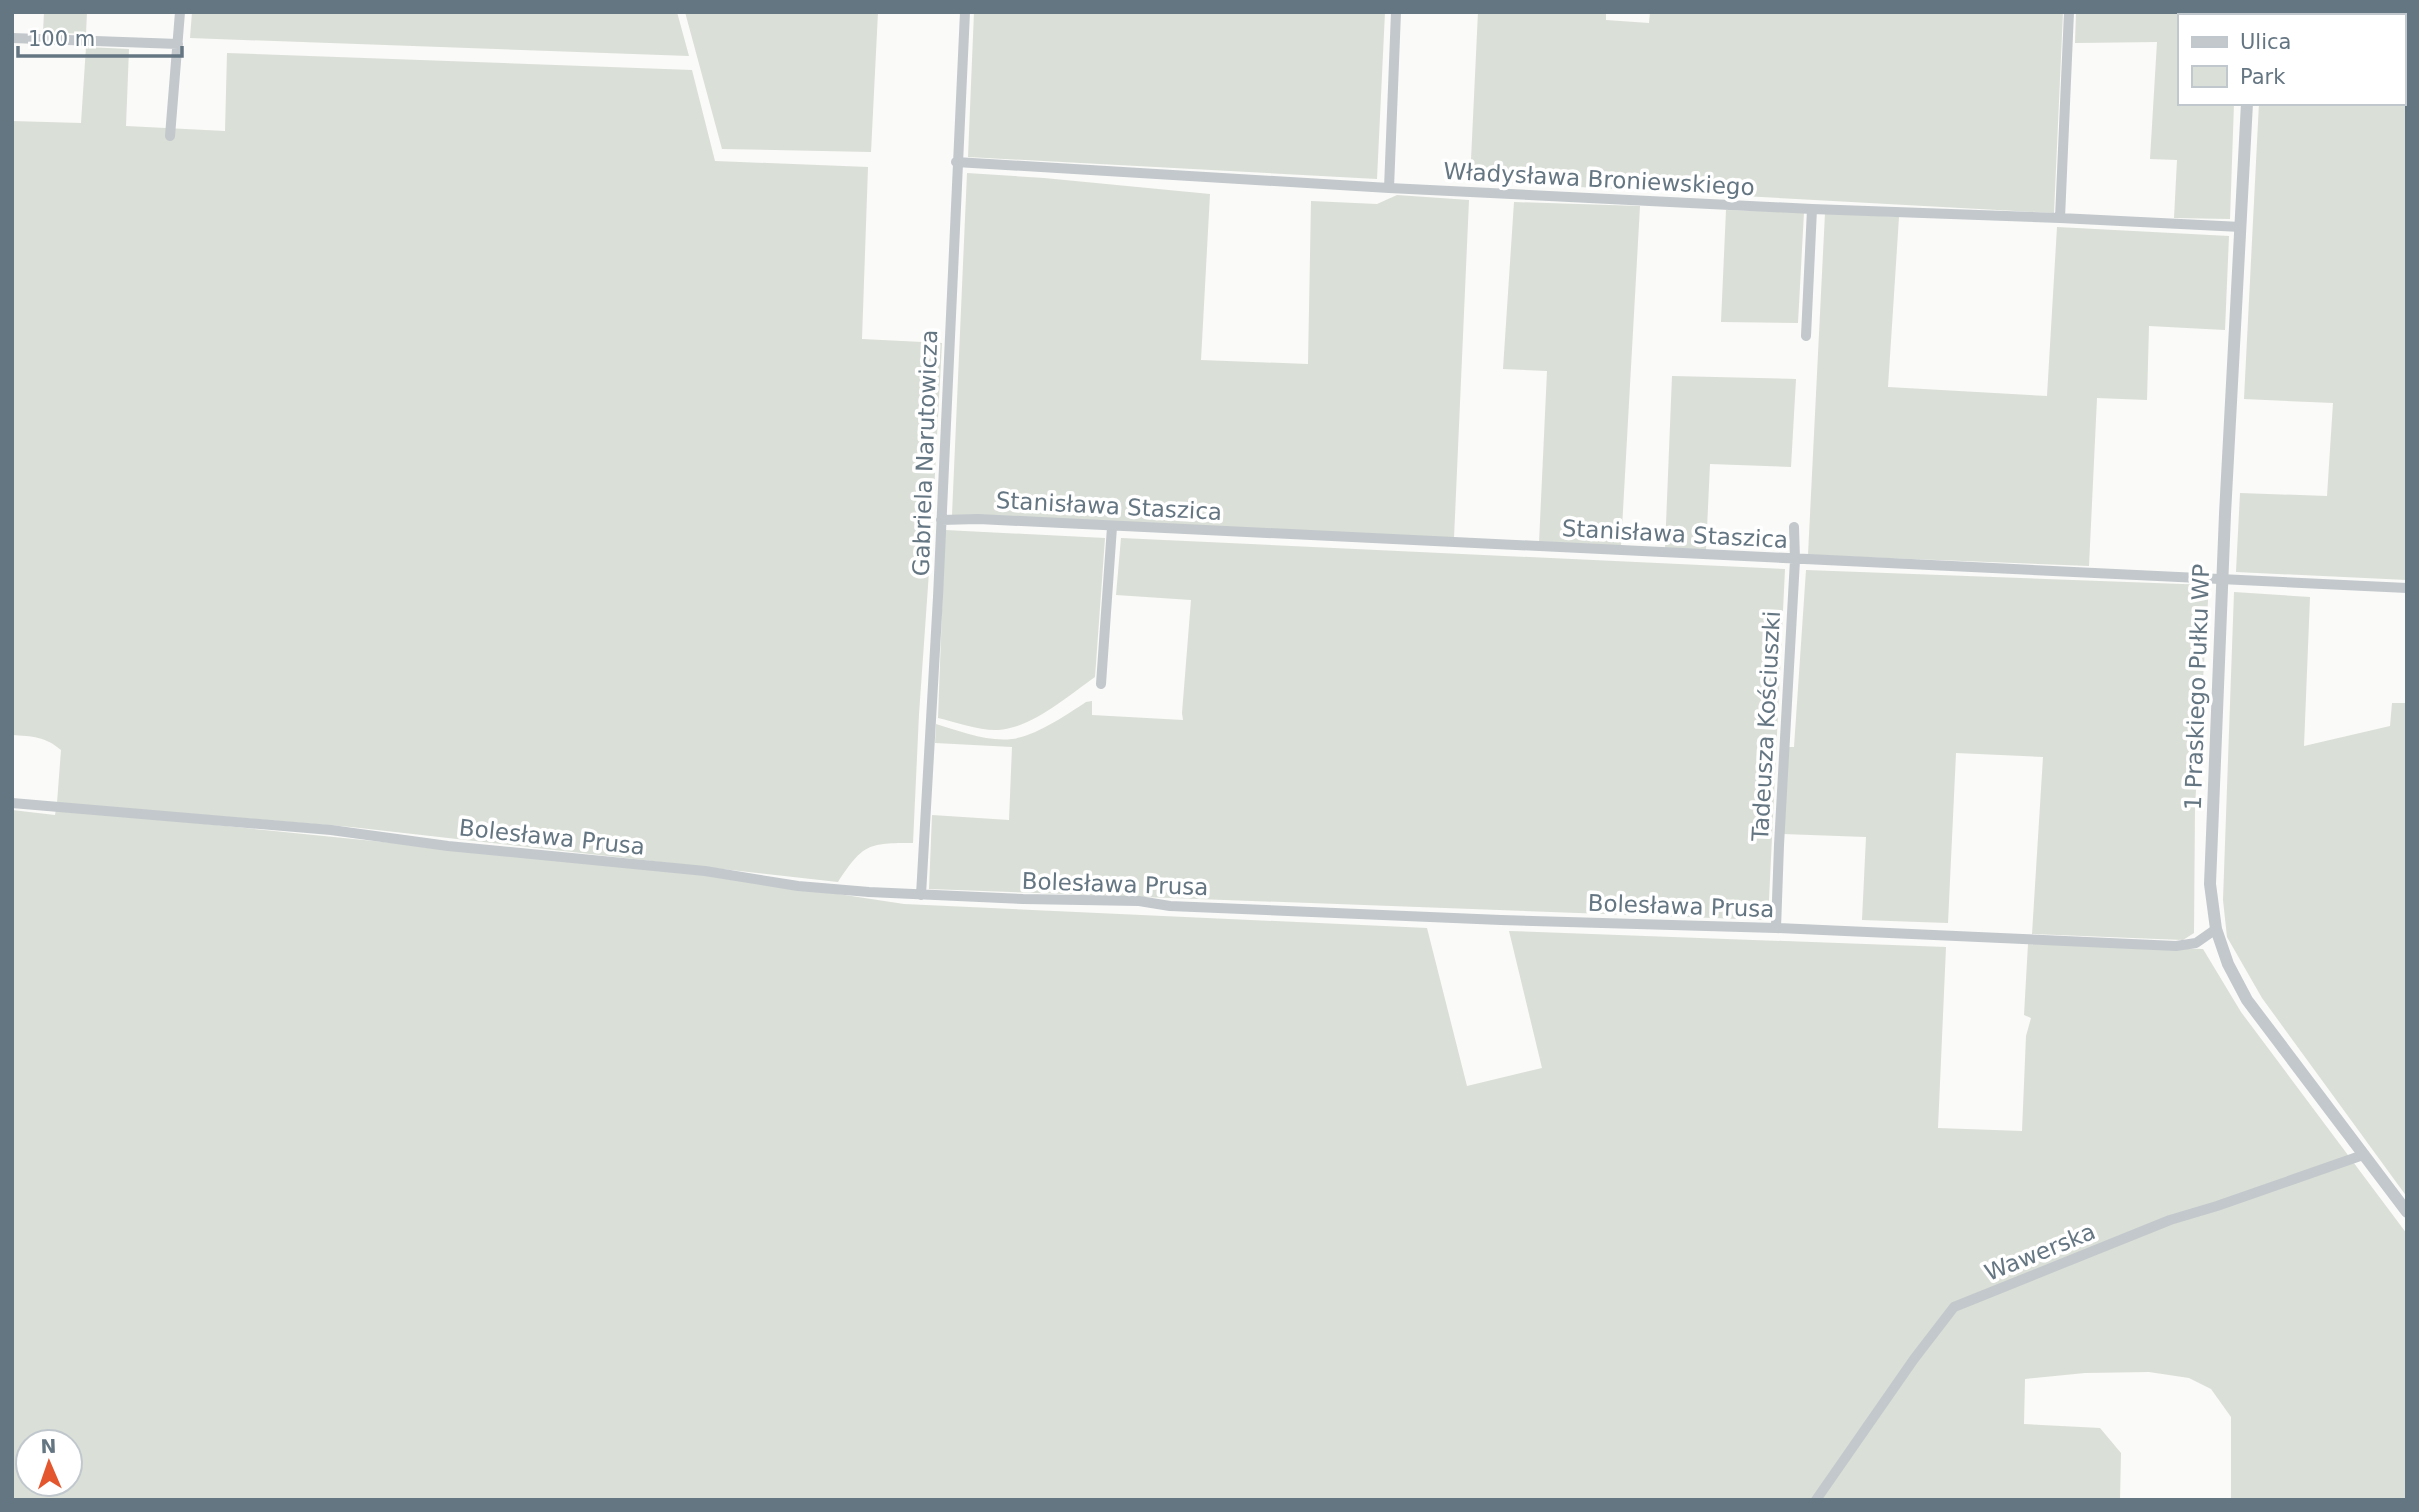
<svg xmlns="http://www.w3.org/2000/svg" width="2419" height="1512" viewBox="0 0 2419 1512" font-family="'DejaVu Sans',sans-serif">
<rect width="100%" height="100%" fill="#fafaf8"/>
<!-- green -->
<path fill="#dadfd7" fill-rule="evenodd" d="M44,12H87L86,34L43,32Z
M192,12H677L689,56L190,38Z
M685,12H878L871,152L722,149Z
M974,12H1385L1377,179L968,157Z
M1478,12H1606V20L1649,23L1650,12H2063L2054,213L1470,181Z
M2076,12H2239L2238,16H2179V103H2234L2230,219L2174,218L2177,160L2150,159L2157,42L2075,43Z
M2263,12H2407V580L2236,572L2240,493L2327,496L2333,403L2244,399L2259,103H2403V16H2263Z
M86,47L129,49L126,126L225,131L227,53L692,70L715,161L868,167L862,339L942,343L932,529L919,714L913,843C868,843 863,844 838,882L351,827L57,803L61,750C46,737 32,736 12,735V121L81,123Z
M967,173L1044,178L1210,194L1201,360L1308,364L1311,201L1377,204L1397,195L1469,200L1454,538L952,515Z
M1514,202L1640,206L1621,546L1539,543L1547,371L1503,369Z
M1726,210L1804,212L1798,323L1721,322Z
M1825,213L1899,217L1888,387L2047,396L2057,227L2229,236L2225,330L2149,326L2147,400L2097,398L2089,566L1808,555Z
M1672,376L1796,379L1791,467L1710,464L1706,550L1665,549Z
M945,530L1105,538L1095,677C1068,696 1032,728 998,730C981,731 955,722 938,718Z
M1121,538L1785,569L1768,920L929,889L932,815L1009,820L1012,747L935,743L936,724C959,731 987,742 1012,739C1036,736 1066,715 1086,702L1092,701V715L1183,720L1182,713L1191,600L1116,595Z
M1806,570L2209,585L2195,806L2194,933L2183,940L2032,934L2043,757L1956,753L1948,923L1862,920L1866,837L1783,834L1788,747H1794Z
M2234,592L2310,597L2304,746L2390,726L2392,703H2407V1197L2262,998L2227,937L2223,900Z
M56,809L712,875L904,904L1427,928L1467,1086L1542,1068L1509,931L1946,947L1938,1128L2022,1131L2026,1036L2031,1018L2024,1015L2028,944L2203,949L2241,1012L2407,1234V1500H2231V1417L2211,1389L2189,1378L2149,1372L2085,1373L2025,1379L2024,1424L2100,1428L2121,1453L2120,1500H12V810L55,815ZM28,1442H70V1484H28Z"/>
<g fill="none" stroke-linecap="round" stroke-linejoin="round">
<!-- minor -->
<path stroke="#c3c8cc" stroke-width="10" d="M12,38L178,44
M170,136L180,12
M956,162L1389,188L1812,209L2060,218L2241,227
M1389,188L1396,12
M2060,218L2069,12
M1806,336L1812,209
M941,520L978,519L2407,588
M1101,684L1112,527
M12,803L331,830L448,846L705,871L798,886L869,892L1023,899L1139,901L1170,906L1501,920L1776,928L2176,946L2196,943L2216,929
M921,895L938,597L965,12
M1776,928L1779,845L1795,560L1794,527
M1816,1500L1914,1359L1954,1307L2170,1220L2217,1206L2363,1155"/>
<!-- tertiary -->
<path stroke="#c3c8cc" stroke-width="12" d="M2251,16V12
M2247,103L2225,514L2210,884L2216,929L2228,964L2247,1000L2407,1212"/>
</g>
<g text-anchor="middle" dominant-baseline="central" stroke-width="7" stroke-linejoin="round" paint-order="stroke">
<!-- street labels -->
<g font-size="23" fill="#657683" stroke="#fff">
<text transform="translate(1599 179) rotate(3)">Władysława Broniewskiego</text>
<text transform="translate(925 453) rotate(-88)">Gabriela Narutowicza</text>
<text transform="translate(1109 506) rotate(3)">Stanisława Staszica</text>
<text transform="translate(1675 534) rotate(3)">Stanisława Staszica</text>
<text transform="translate(2197 687) rotate(-88)">1 Praskiego Pułku WP</text>
<text transform="translate(1766 726) rotate(-87)">Tadeusza Kościuszki</text>
<text transform="translate(552 837) rotate(6)">Bolesława Prusa</text>
<text transform="translate(1115 884) rotate(2)">Bolesława Prusa</text>
<text transform="translate(1681 906) rotate(2)">Bolesława Prusa</text>
<text transform="translate(2040 1252) rotate(-22)">Wawerska</text>
</g>
</g>
<!-- border -->
<rect width="2419" height="1512" fill="none" stroke="#657683" stroke-width="28"/>
<!-- legend -->
<rect x="2178" y="14" width="228" height="91" fill="#ffffff" stroke="#c1c8cd" stroke-width="2"/>
<rect x="2192" y="37" width="35" height="10" fill="#c3c8cc" stroke="#c1c8cd" stroke-width="2"/>
<text x="2240" y="49" font-size="21" fill="#657683">Ulica</text>
<rect x="2192" y="66" width="35" height="21" fill="#dadfd7" stroke="#c1c8cd" stroke-width="2"/>
<text x="2240" y="84" font-size="21" fill="#657683">Park</text>
<!-- north arrow -->
<g transform="translate(49 1463) rotate(358)"><circle r="33" fill="#ffffff" stroke="#c1c8cd" stroke-width="2"/>
<path d="M0-5L12 26L0 18L-12 26Z" fill="#e4572e"/>
<text y="-10" font-size="19" font-weight="bold" text-anchor="middle" fill="#657683">N</text>
</g>
<!-- scale -->
<path d="M18 46v10h164v-10" fill="none" stroke="#657683" stroke-width="3.5"/>
<text x="28" y="46" font-size="21" fill="#657683" stroke="#ffffff" stroke-width="5" paint-order="stroke">100 m</text>
</svg>
